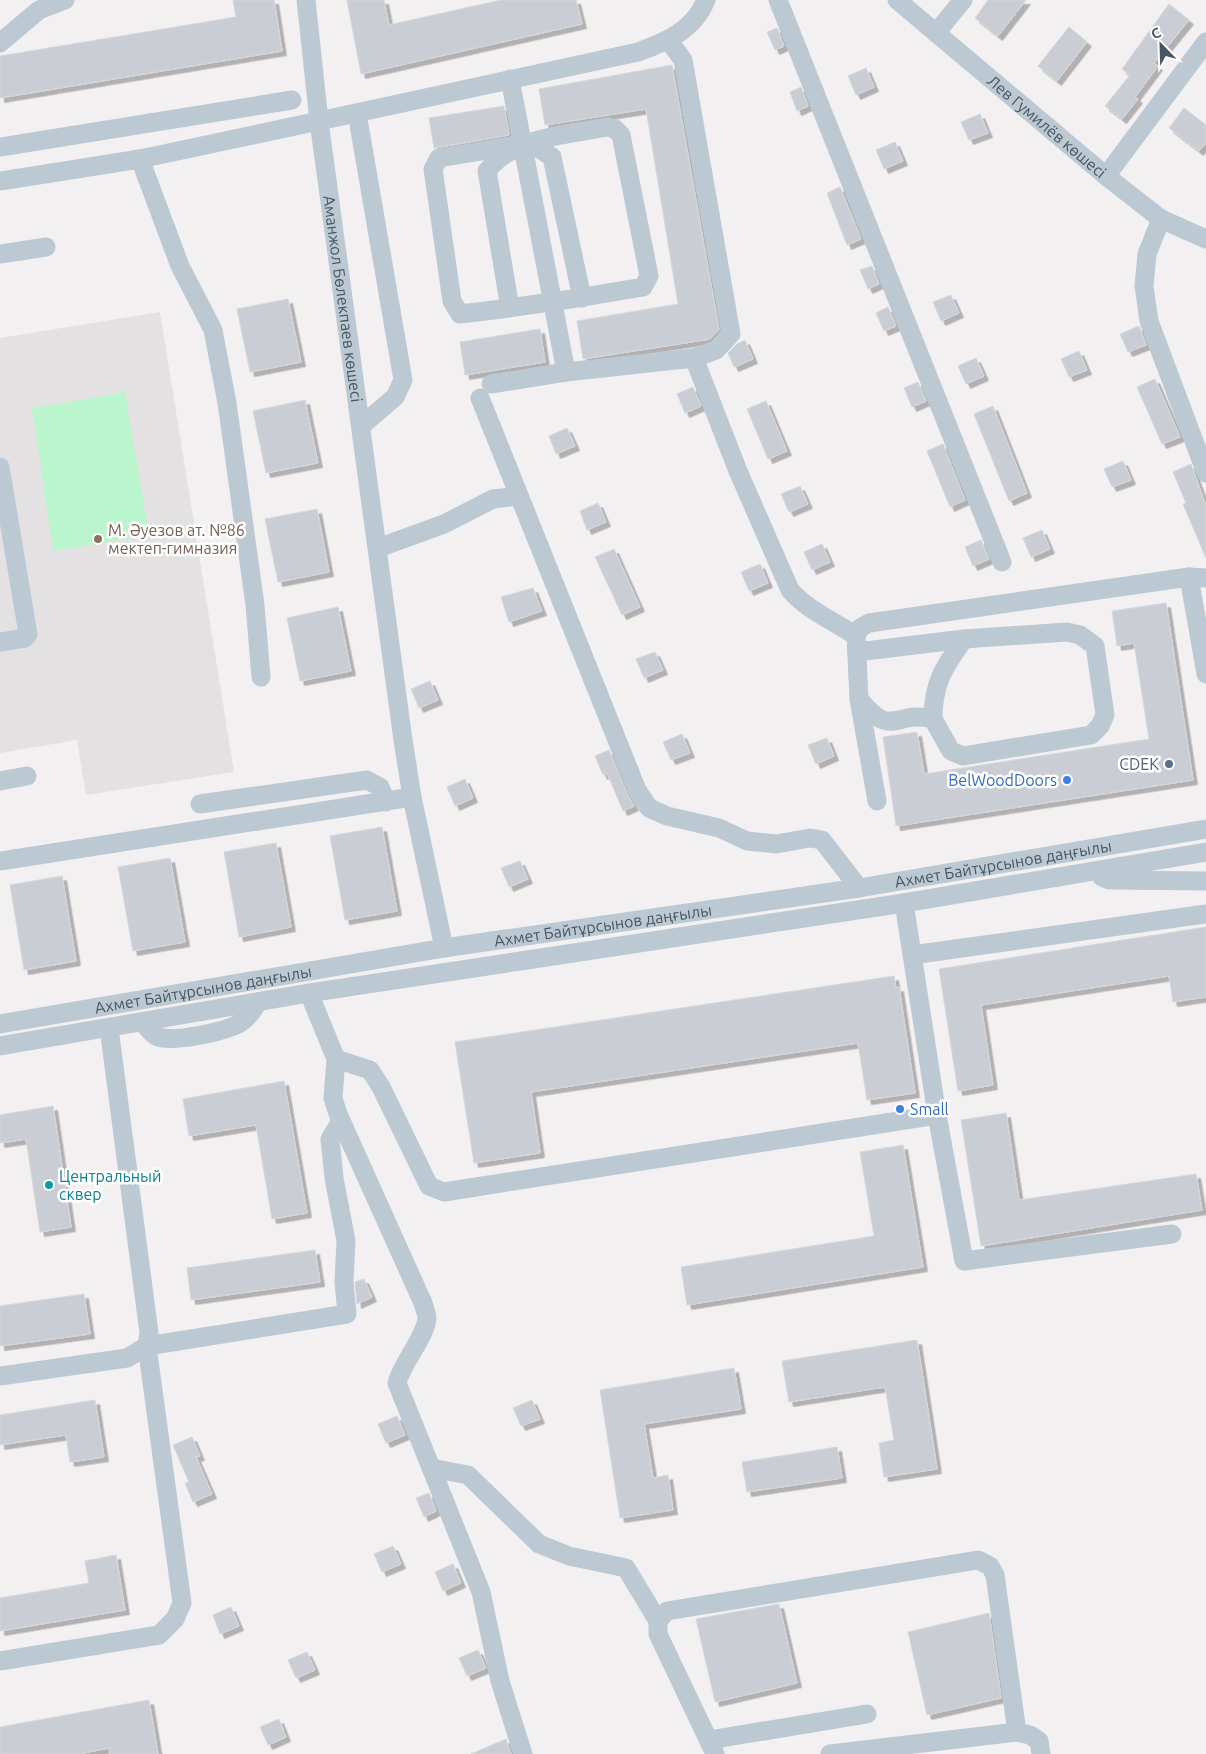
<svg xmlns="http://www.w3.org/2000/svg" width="1206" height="1754" viewBox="0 0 1206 1754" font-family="Ubuntu,sans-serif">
<defs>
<filter id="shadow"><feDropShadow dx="4.5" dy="4.5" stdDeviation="0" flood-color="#0004"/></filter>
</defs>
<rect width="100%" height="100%" fill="#f3f0f1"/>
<!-- education -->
<path fill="#e4e1e3" d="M160,312L234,772L86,795L77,740L0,753V338Z"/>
<!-- green -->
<path fill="#bbf5ce" d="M125,392L149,535L53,551L32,408Z"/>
<!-- building -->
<path fill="#caced4" stroke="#d4d7dd" filter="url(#shadow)" d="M233,0H274L282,51L0,98V56L236,17Z
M347,0H384L389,25L501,0H576L582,24L361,74Z
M988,0H1026L998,36L975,18Z
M1169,4L1189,20L1154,63L1158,66L1135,97L1138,99L1122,119L1105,106L1130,75L1122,69Z
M1069,27L1087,42L1057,81L1038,66Z
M777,28L784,46L775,50L767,32Z
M672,65L719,330L710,339L583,359L577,321L678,304L646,109L545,125L539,89Z
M866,68L874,87L856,95L848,76Z
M801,87L808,106L797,111L790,92Z
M504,106L509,135L434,148L429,118Z
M1184,108L1206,125V143L1199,151L1169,128Z
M980,114L988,133L969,140L961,122Z
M895,142L903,161L884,169L876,150Z
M840,187L861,239L847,245L827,193Z
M872,266L879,284L868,289L860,270Z
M951,295L959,313L941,321L933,302Z
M288,299L301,362L250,372L237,309Z
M888,307L896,326L884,331L876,313Z
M1139,326L1146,345L1128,352L1120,334Z
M540,329L545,362L465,375L460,342Z
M745,340L753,359L734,367L728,353L737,344Z
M1079,351L1087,370L1069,377L1061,359Z
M976,358L984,376L966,384L958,366Z
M1155,379L1180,437L1162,444L1137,387Z
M918,382L926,401L912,407L904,388Z
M693,387L701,406L685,413L677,394Z
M305,400L318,463L266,473L253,411Z
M766,401L787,451L768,459L747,409Z
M993,406L1027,493L1009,501L974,414Z
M567,428L575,446L556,454L549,436Z
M943,444L965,500L950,507L927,451Z
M1123,461L1131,480L1112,487L1104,469Z
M1191,464L1206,506V558L1183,504L1186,503L1173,472Z
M800,486L808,504L789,512L781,494Z
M598,503L606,522L587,530L580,511Z
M317,509L329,572L278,582L265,519Z
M1042,530L1050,549L1031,557L1023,538Z
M981,540L989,559L973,566L965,547Z
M822,544L830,562L812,570L804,552Z
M614,549L640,607L622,615L595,557Z
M760,564L768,583L749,591L741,572Z
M533,588L542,611L509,622L501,597Z
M1166,603L1193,780L896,826L883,737L917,732L924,774L1149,739L1134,643L1117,646L1112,611Z
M338,607L351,671L300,681L287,618Z
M655,652L663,670L644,678L636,659Z
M430,681L438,700L419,708L411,689Z
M682,734L690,753L671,760L663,742Z
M827,738L834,756L816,764L808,745Z
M609,750L627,794L634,806L623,811L607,773L603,775L595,756Z
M465,779L473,798L455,806L447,787Z
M382,827L397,911L345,920L330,836Z
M276,843L291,927L239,937L224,852Z
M170,858L185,942L133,951L118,867Z
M520,861L528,879L509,887L501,868Z
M62,876L76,961L24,970L10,885Z
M1206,927V997L1173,1002L1169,976L981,1005L993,1085L958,1091L939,969Z
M894,976L896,988L899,987L915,1093L867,1100L858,1043L531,1092L540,1153L474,1163L455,1042Z
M284,1081L307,1213L272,1219L256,1125L189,1136L183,1099Z
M53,1106L71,1227L40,1232L26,1139L0,1143V1115Z
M1006,1113L1019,1200L1196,1174L1202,1210L981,1246L961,1120Z
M903,1145L923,1267L687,1305L681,1267L874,1236L860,1152Z
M315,1250L320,1282L191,1300L187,1268Z
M364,1279L372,1297L357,1304L355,1282Z
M84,1294L90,1334L0,1346V1306Z
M917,1340L937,1469L884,1477L879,1443L894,1440L885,1387L789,1402L782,1361Z
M734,1368L741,1409L644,1424L653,1478L668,1475L673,1510L620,1518L600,1390Z
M95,1400L104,1457L70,1462L66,1435L0,1445V1415Z
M532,1400L540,1419L521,1426L513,1408Z
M397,1416L405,1435L386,1443L378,1424Z
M192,1437L200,1456L196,1457L212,1494L193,1502L185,1483L189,1482L173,1445Z
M837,1447L842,1478L747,1492L742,1462Z
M429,1493L436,1511L424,1517L416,1498Z
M393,1546L401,1564L382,1572L374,1554Z
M116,1555L125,1610L0,1631V1598L89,1583L85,1561Z
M453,1564L461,1583L443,1591L435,1572Z
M779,1604L797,1683L715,1702L696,1619Z
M231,1607L239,1626L220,1634L213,1615Z
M989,1613L1001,1698L927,1715L908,1632Z
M478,1650L486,1668L467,1676L459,1658Z
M307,1652L315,1670L296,1678L288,1660Z
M149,1700L158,1754H110L109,1748L78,1754H0V1727Z
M279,1719L286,1737L268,1745L260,1727Z
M506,1739L511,1754H471Z"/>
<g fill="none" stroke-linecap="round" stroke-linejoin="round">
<!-- minor -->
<g stroke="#bdc9d2" stroke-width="19">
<path d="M306,0L319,121L638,52C666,42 694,30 706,0"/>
<path d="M778,0L1002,562"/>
<path id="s1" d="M897,0L1106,176L1161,219L1206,239"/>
<path d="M936,33L963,0"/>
<path d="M0,43L39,10L65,0"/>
<path d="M510,79L566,372"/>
<path d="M357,113L403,380L395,397L361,426"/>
<path d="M529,142L552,157L582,298"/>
<path d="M0,147L292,100"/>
<path d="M140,159L180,266L213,330L227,403L255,605L261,677"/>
<path d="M1106,176L1206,42"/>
<path id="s2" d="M0,181L140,159L319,121L403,740L412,797L444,948"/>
<path d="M1161,219L1147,254L1144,286L1149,321L1206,473"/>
<path d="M0,254L46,247"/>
<path d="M510,308L487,171C512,137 568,135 607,127L615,129L621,135L649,276L643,287C582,298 521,307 460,314L452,301L433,169L439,158L522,144"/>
<path d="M694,358L738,471L790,590C807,610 834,621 856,636"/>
<path d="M491,384L566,372L694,358L716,350L731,334L683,60L669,41"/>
<path d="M480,398L637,790L649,808L667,816L719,828L747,841L776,844L810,838L822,840L859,888"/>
<path d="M0,467L28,634L25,638L0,642"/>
<path d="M378,548L444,524L493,499L519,496"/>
<path d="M1189,577L1206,674"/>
<path d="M857,652L964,639L1067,632L1080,635L1095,646L1105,715L1100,726L1091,735L963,756L951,751L933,719C895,709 893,741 859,699"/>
<path d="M933,719C933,683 944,667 964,639"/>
<path d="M0,781L27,776"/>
<path d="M877,801L859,699L856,636L860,628L869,623L1189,577L1206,578"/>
<path d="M200,804L367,780L380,787L386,802"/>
<path d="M0,861L412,797"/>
<path d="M1102,877L1109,880L1206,881"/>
<path d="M912,955L1206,914"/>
<path d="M309,993L336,1059L333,1098L338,1114L423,1303C424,1307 427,1314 427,1318C426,1336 402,1363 397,1383L481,1592L500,1681L523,1754"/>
<path d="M142,1022C146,1026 151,1033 156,1036C170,1044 227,1031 240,1023C248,1018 253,1010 258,1002"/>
<path id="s3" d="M0,1024L444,948L859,888L1206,829"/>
<path d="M0,1046L309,993L904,903L1206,852"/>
<path d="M336,1059L370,1070L381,1087L429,1186L444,1192L937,1115L904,903"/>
<path d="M937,1115L964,1261L1172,1234"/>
<path d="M0,1376L127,1358L147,1346L149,1333L109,1028"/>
<path d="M431,1468L468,1475L539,1544L569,1556L626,1568L658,1621"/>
<path d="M0,1661L159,1635L175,1619L182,1603L147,1346L347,1314L344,1282L346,1241L334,1178L330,1139L341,1121"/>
<path d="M709,1740L867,1714"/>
<path d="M715,1754L658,1634V1621L667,1611L978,1560L990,1566L995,1575L1017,1732"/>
<path d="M830,1754L1017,1732L1030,1735L1039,1741L1041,1754"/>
</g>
</g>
<!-- markers -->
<circle fill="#8d6e63" stroke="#fff" stroke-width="2" cx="98" cy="539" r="5"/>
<circle fill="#5c6f8a" stroke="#fff" stroke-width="2" cx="1169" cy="764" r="5"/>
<g fill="#3f7fe0" stroke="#fff" stroke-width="2">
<circle cx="1067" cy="780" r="5"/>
<circle cx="900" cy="1109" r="5"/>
</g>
<circle fill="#0f9aa8" stroke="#fff" stroke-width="2" cx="49" cy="1185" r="5"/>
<g text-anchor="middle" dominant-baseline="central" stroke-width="5" stroke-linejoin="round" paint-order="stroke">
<!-- street labels -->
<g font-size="16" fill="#465561" stroke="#fff">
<text stroke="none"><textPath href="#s1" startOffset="196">Лев Гумилёв көшесі</textPath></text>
<text stroke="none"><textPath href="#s2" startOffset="504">Аманжол Бөлекпаев көшесі</textPath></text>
<text stroke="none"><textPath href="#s3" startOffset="1016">Ахмет Байтұрсынов даңғылы</textPath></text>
<text stroke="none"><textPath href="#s3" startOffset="611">Ахмет Байтұрсынов даңғылы</textPath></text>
<text stroke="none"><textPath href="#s3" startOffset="206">Ахмет Байтұрсынов даңғылы</textPath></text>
</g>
<!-- education labels -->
<g font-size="16" fill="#785e54" stroke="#fff" text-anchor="start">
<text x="108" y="530">М. Әуезов ат. №86<tspan x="108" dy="18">мектеп-гимназия</tspan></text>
</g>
<!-- service labels -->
<g font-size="16" fill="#4e5e75" stroke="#fff" text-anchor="end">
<text x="1159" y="764">CDEK</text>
</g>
<!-- shop labels -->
<g font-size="16" fill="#366cbe" stroke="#fff" text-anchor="end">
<text x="1057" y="780">BelWoodDoors</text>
<text x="910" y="1109" text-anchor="start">Small</text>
</g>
<!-- culture labels -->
<g font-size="16" fill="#0d838f" stroke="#fff" text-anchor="start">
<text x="59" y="1176">Центральный<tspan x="59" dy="18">сквер</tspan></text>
</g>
</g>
<!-- north arrow -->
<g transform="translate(1161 45) rotate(337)" stroke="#ffffff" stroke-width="4" paint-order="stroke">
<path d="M0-4L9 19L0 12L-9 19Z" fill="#465561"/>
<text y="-8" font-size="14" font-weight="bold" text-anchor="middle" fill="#465561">С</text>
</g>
</svg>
